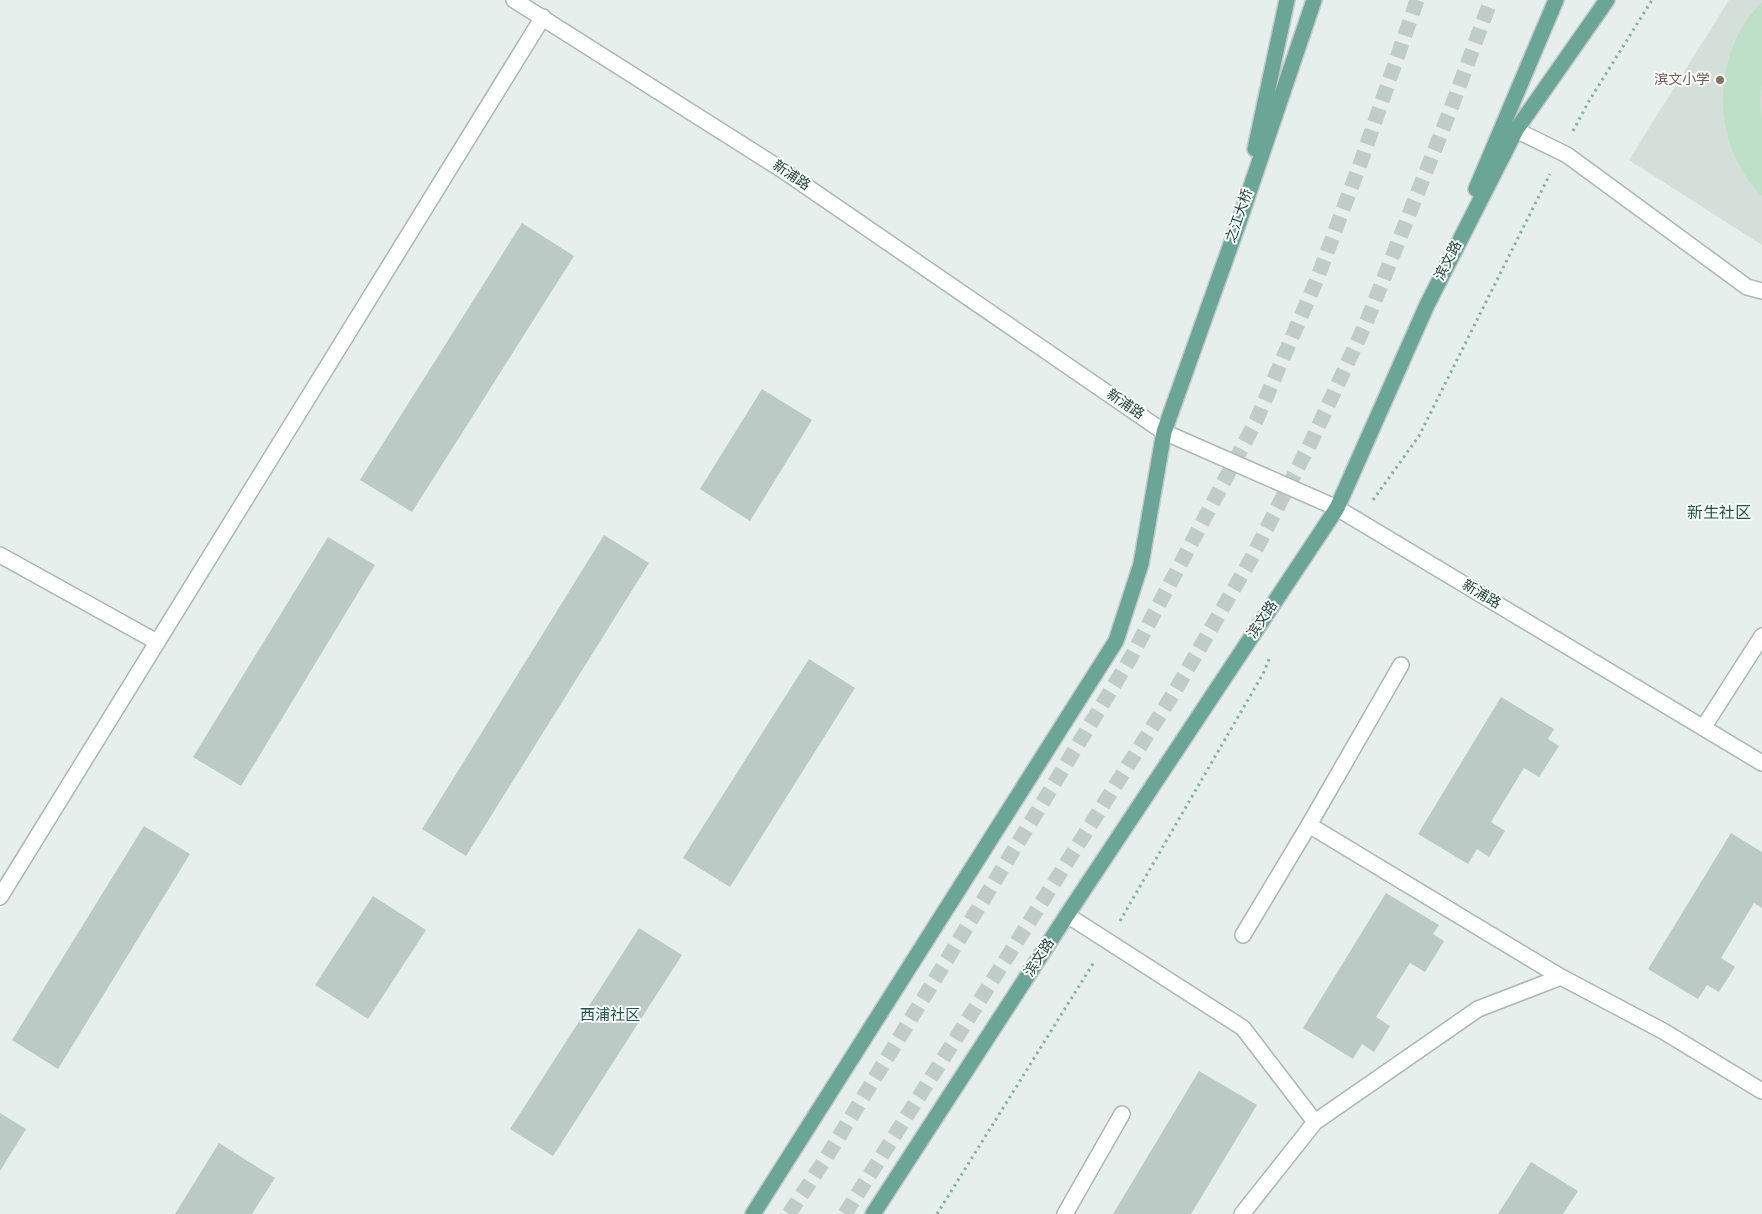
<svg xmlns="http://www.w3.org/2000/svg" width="1762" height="1214" viewBox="0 0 1762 1214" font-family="Overpass,'Noto Sans SC',sans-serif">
<rect width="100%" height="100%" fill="#e6efeb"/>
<!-- built -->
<path fill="#d4dfda" d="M1729,0H1762V245L1629,160Z"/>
<!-- green -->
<path fill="#bfe0c8" d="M1762,2V83L1760,100L1762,120V196C1710,144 1710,54 1762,2Z"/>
<!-- building -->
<path fill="#bbcac4" d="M522,223L574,256L412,512L360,480Z
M762,389L812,420L750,521L700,489Z
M604,535L649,563L466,856L422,829Z
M328,537L375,565L241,786L193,757Z
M809,659L855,688L730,887L683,858Z
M1501,697L1554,729L1548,739L1559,746L1539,777L1524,768L1491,822L1505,831L1489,857L1477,849L1468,864L1418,834Z
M144,826L190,854L58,1069L12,1040Z
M1731,833L1762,852V908L1754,903L1721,958L1735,967L1719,992L1707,985L1698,999L1648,969Z
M1386,893L1439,925L1433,934L1444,941L1425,972L1410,963L1376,1017L1390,1026L1374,1052L1362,1044L1353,1059L1303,1028Z
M373,896L426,930L368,1019L315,985Z
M639,928L682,955L553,1156L510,1129Z
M1199,1071L1257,1105L1191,1214H1113Z
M0,1113L26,1129L0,1171Z
M219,1143L275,1178L252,1214H175Z
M1531,1162L1578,1191L1563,1214H1498Z"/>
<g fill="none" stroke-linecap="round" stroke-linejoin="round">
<!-- highway-tunnel -->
<path stroke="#bfccc8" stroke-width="15" stroke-dasharray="15 8" stroke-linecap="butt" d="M789,1214L826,1158L1130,659L1256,421L1317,279L1363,156L1417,0
M845,1214L1175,691L1251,559L1312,440L1366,323L1450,111L1491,0"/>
<!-- minor casing -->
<g stroke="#a8b8b2" stroke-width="18">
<path id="minor" d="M514,0L784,171L1164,432L1337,508L1762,763
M1516,130L1567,155L1747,287L1762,291
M0,555L157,642
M1703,728L1762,636
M1309,825L1561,977L1663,1031L1762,1091
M0,897L543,17
M1067,915L1243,1028L1315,1122
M1243,935L1309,825L1401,665
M1065,1214L1122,1114
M1242,1214L1315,1122L1478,1009L1561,977"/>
</g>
<!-- major casing -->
<g stroke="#c2cac8" stroke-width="18">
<path id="major" d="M1255,149L1287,0
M1476,189L1556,0
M753,1214L1116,641L1141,564L1164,432L1240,219L1314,0
M873,1214L1067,915L1337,508L1427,305L1516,130L1607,0"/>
</g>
<!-- path -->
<path stroke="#86b3a5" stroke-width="3" stroke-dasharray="2.5 4" stroke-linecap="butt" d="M1573,131L1589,101L1652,0
M1373,500L1419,436L1550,174
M1120,921L1264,672L1269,659
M937,1214L1094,962"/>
<!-- minor -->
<use href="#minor" stroke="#fff" stroke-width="15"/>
<!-- major -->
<use href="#major" stroke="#6aa596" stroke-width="15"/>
</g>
<!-- markers -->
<circle fill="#8d6e63" stroke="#f7fbf9" stroke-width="2" cx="1720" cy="80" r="5"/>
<g text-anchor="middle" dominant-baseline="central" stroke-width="4" stroke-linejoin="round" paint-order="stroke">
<!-- education labels -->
<g font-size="14" fill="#785e54" stroke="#f7fbf9" text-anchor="end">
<text x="1710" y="80">滨文小学</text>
</g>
<!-- street labels -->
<g font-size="14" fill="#24423a" stroke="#f7fbf9">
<text transform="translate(791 176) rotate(34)">新浦路</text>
<text transform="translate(1240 216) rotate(-71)">之江大桥</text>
<text transform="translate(1449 261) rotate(-63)">滨文路</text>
<text transform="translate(1125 405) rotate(34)">新浦路</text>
<text transform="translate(1481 595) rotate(31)">新浦路</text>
<text transform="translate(1263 620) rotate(-56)">滨文路</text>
<text transform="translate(1040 958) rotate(-57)">滨文路</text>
</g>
<!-- neighbourhood labels -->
<g font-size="15" fill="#1f5548" stroke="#f7fbf9">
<text x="610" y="1016">西浦社区</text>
</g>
<!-- quarter labels -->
<g font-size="16" fill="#1f5548" stroke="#f7fbf9">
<text x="1719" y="514">新生社区</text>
</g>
</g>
</svg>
